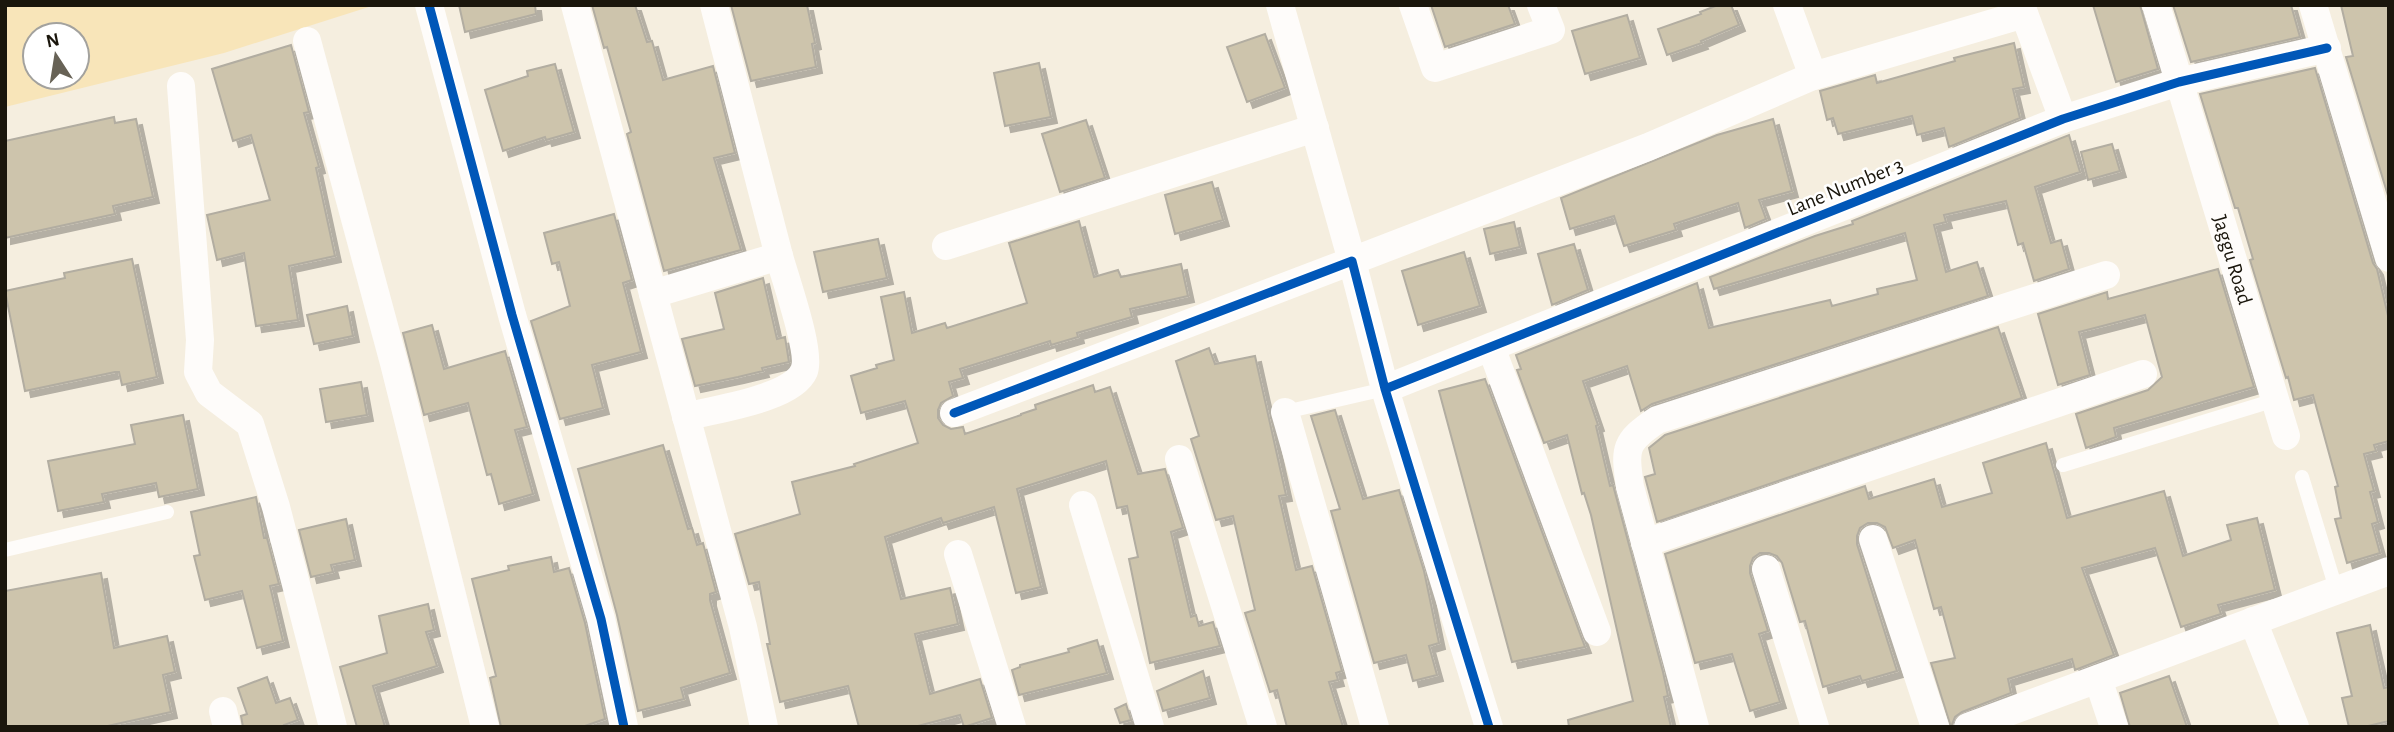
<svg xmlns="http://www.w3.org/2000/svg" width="2394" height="732" viewBox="0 0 2394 732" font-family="'Alegreya Sans',sans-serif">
<defs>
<filter id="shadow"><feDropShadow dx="6" dy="6" stdDeviation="0" flood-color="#0004"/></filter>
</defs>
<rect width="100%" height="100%" fill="#f5eedf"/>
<!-- green -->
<path fill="#f8e5b9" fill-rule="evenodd" d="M5,5H375L224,53L5,107ZM35,35H77V77H35Z"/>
<!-- building -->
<path fill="#cdc4ac" stroke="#b2ada1" stroke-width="2" filter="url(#shadow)" d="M459,5H535L536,14L465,32Z
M592,5H635L647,42L652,41L663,80L713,66L735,153L714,158L741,250L664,271L627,134L631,132L607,47L604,48Z
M731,5H807L815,43L812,44L816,67L751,81Z
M1431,5H1508L1515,24L1445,47Z
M1718,5H1731L1739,25L1701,41L1702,43L1667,55L1658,29L1701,14L1700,12Z
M2093,5H2140L2158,69L2116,82Z
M2173,5H2291L2300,37L2191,62Z
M2341,5H2389V199L2346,57L2353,56Z
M1627,15L1640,58L1585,74L1572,31Z
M1265,34L1285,88L1247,102L1227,47Z
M2014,43L2024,87L2013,89L2020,118L1949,147L1944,128L1917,135L1912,116L1838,134L1833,118L1827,120L1820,91L1875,75L1877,83L1955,61L1954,58Z
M291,45L309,112L304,113L319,167L316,168L335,256L289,266L298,320L256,326L244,253L217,260L207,215L270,200L251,135L233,141L212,69Z
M1039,63L1051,117L1005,126L994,73Z
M555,64L574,132L546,140L545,137L503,151L485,90L528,76L527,71Z
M2315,68L2373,263L2377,269L2389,320V441L2374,445L2376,451L2364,454L2374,491L2370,492L2378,522L2372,524L2380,553L2347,563L2335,519L2341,518L2335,487L2338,486L2313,395L2294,400L2288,377L2286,378L2250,260L2253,259L2238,208H2235L2200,94Z
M114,117L115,123L136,119L153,197L113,206L115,214L5,238V141Z
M1773,119L1792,191L1759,200L1766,219L1745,228L1738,203L1674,224L1676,230L1624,246L1614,216L1570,229L1561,198L1717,135Z
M1086,120L1105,178L1060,192L1042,134Z
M2069,135L2080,172L2035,187L2051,243L2061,240L2069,269L2034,281L2023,243L2018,245L2006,201L1944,215L1946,222L1934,225L1946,272L1977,262L1988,296L1652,404L1641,411L1627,366L1583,381L1598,425L1596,426L1610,486L1613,485L1663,672L1668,696L1664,697L1671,727H1569L1568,720L1633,701L1591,515L1584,493L1582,494L1567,435L1544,443L1517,370L1521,369L1516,355L1697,283L1709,328L1830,300L1832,306L1878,294L1877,289L1917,280L1905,233L1714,289L1710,277L1815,236L1853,224L1852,221Z
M2112,144L2120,171L2088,180L2081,152Z
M1212,182L1223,220L1175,234L1165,195Z
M614,214L632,280L623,283L641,352L592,365L603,408L560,419L531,321L570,306L559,262L552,264L544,233Z
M1079,221L1094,277L1118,270L1121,277L1181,264L1188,296L1130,309L1132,317L1077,333L1078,337L1051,345L1050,341L960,369L963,378L949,382L953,396L941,403L938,410V418L943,425L951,429L963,427L965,434L1021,415V414L1036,409L1035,405L1093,385L1095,392L1110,387L1138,474L1165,469L1183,528L1171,532L1191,617L1196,615L1199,626L1213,622L1220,646L1150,663L1129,559L1138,557L1127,506L1117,508L1106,461L1017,489L1041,587L1016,593L994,507L943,523L941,518L885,537L901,599L950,588L958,624L915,634L930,694L980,679L992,718L964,727L960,715L914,727H859L848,686L780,702L767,644H770L759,582L749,584L735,534L800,514L792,482L855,466L854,464L918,443L905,401L861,413L851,376L877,368L876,365L894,360L881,297L904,292L912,333L945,323L947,328L1027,303L1009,243Z
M1514,222L1520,247L1490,254L1484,229Z
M878,239L887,278L823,292L814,252Z
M1574,244L1588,290L1552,305L1538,254Z
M1464,252L1480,306L1418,325L1402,271Z
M132,259L157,377L122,385L119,372H115L25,391L5,291L65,278L64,273Z
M2218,269L2254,387L2114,428L2116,437L2086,448L2076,414L2148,390L2162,377L2145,315L2079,332L2090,375L2058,385L2038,314L2107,292L2108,299Z
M763,278L777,339L785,337L789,362L762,368L763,371L738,377L695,386L682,339L724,329L715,293Z
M347,306L353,336L314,344L307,315Z
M432,325L444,369L505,351L527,427L515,430L533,494L499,504L491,474L487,475L468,403L424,415L403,333Z
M1998,327L2022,398L1657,522L1645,477L1655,474L1649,448L1665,435Z
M1209,348L1215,364L1255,356L1286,495L1279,496L1296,570L1312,566L1342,671L1336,673L1338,680L1329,682L1343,727H1287L1277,690L1270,692L1245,613L1255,610L1233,516L1216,520L1191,439L1199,436L1176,361Z
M1485,379L1582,639L1585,647L1512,662L1439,391Z
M361,382L367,415L326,422L320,389Z
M1335,410L1363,499L1399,490L1424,571L1439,643L1429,646L1437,675L1413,681L1406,655L1374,663L1331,511L1340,509L1311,416Z
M183,415L198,489L159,497L156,483L102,494L104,502L58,511L48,461L135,444L131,425Z
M2046,443L2067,518L2164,491L2183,556L2231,540L2227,525L2257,518L2275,590L2218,605L2221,614L2181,627L2155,548L2082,568L2114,655L2075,670L2072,659L2008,679L2011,693L1962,712L1955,717L1951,727L1931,663L1955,658L1941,607L1934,609L1915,540L1893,548L1885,527L1877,523H1868L1860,528L1857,536V544L1897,671L1862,681L1860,676L1823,687L1805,621L1800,622L1782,563L1777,556L1769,553H1760L1753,558L1750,566V573L1768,631L1759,634L1780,702L1750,711L1732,654L1695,663L1665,554L1865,486L1869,499L1934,479L1942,507L1992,493L1983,463Z
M663,445L688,529L692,528L697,545L703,543L716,592L710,594V600L730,673L681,688L684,699L638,711L617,615L578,469Z
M256,497L264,538H267L279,584L270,586L283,641L257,648L242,591L205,600L194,556L200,555L191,512Z
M346,519L355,560L331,565L333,572L311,577L299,530Z
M551,557L554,572L569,568L585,623L605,719L582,727H501L490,678L496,676L472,579L509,570L508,566Z
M101,573L114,648L167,636L175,672L163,675L171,712L103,727H5V591Z
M428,604L434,630L426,632L437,666L373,686L385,727H357L340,667L387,653L379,616Z
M2370,625L2384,688L2389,687V721L2364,727H2349L2342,698L2352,696L2337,633Z
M1097,640L1107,673L1019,695L1012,670L1020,667V665L1069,652L1068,649Z
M1203,671L1210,698L1163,711L1157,691Z
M2169,676L2187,727H2130L2120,693Z
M267,677L276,703L290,698L298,720L284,725L285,727H243L241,716L247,714L238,688Z
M1126,704L1131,720L1120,723L1115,709Z"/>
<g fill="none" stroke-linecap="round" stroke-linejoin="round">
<!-- service -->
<path stroke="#fefcfa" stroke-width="14" d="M1285,412L1385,389
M2063,465L2275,400
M2302,477L2337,592
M5,550L167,512"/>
<!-- minor -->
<g stroke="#fefcfa" stroke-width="28">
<path d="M429,5L512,315L601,619L624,727"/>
<path d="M575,5L743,627L764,727"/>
<path d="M1280,5L1352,261L1648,147L1813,76L2024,14"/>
<path d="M1413,5L1435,68L1551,30L1541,5"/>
<path d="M1787,5L1813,76"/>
<path d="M2021,5L2063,119"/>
<path id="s1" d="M2156,5L2286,436"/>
<path d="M2313,5L2389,258"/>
<path d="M307,41L394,363L485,727"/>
<path d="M181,86L200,340L198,372L209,393L250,424L276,507L333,727"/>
<path d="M946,246L1315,128"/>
<path d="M653,294L779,256L714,5"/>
<path d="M1491,347L1597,632"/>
<path d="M1385,389L2063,119L2179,82L2327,48"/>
<path d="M1285,412L1375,727"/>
<path d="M954,413L1352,261L1385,389L1489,727"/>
<path d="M686,417C714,409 792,399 804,371C812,354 785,278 779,256"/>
<path d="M1179,459L1263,727"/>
<path d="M1083,505L1150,727"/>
<path d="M1873,539L1935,727"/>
<path d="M1645,543L2143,374"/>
<path d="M958,554L1012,727"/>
<path d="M1766,569L1815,727"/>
<path d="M2253,621L2295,727"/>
<path d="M2098,679L2114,727"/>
<path d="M223,711L227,727"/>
<path d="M1695,727L1630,487C1625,449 1623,443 1657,420L2106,275"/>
<path d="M1968,727L2389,571"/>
</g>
<!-- cycleway casing -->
<g stroke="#fff" stroke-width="13">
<path id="cycleway" d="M429,5L512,315L601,619L624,727
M1385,389L2063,119L2179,82L2327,48
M954,413L1352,261L1385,389L1489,727"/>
</g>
<!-- cycleway -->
<use href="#cycleway" stroke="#0057b8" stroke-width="9"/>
</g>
<g text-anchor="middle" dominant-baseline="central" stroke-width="5" stroke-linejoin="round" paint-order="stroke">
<!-- street labels -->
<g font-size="21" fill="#1a160c" stroke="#fff">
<text transform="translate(1845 187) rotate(-22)">Lane Number 3</text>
<text stroke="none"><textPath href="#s1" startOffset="266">Jaggu Road</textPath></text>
</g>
</g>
<!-- border -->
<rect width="2394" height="732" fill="none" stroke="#1a160c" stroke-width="14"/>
<!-- north arrow -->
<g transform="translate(56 56) rotate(348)"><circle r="33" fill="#ffffff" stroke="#a3a29e" stroke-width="2"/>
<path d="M0-5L12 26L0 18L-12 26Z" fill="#676256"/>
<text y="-10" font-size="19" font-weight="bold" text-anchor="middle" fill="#1a160c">N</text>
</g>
</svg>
